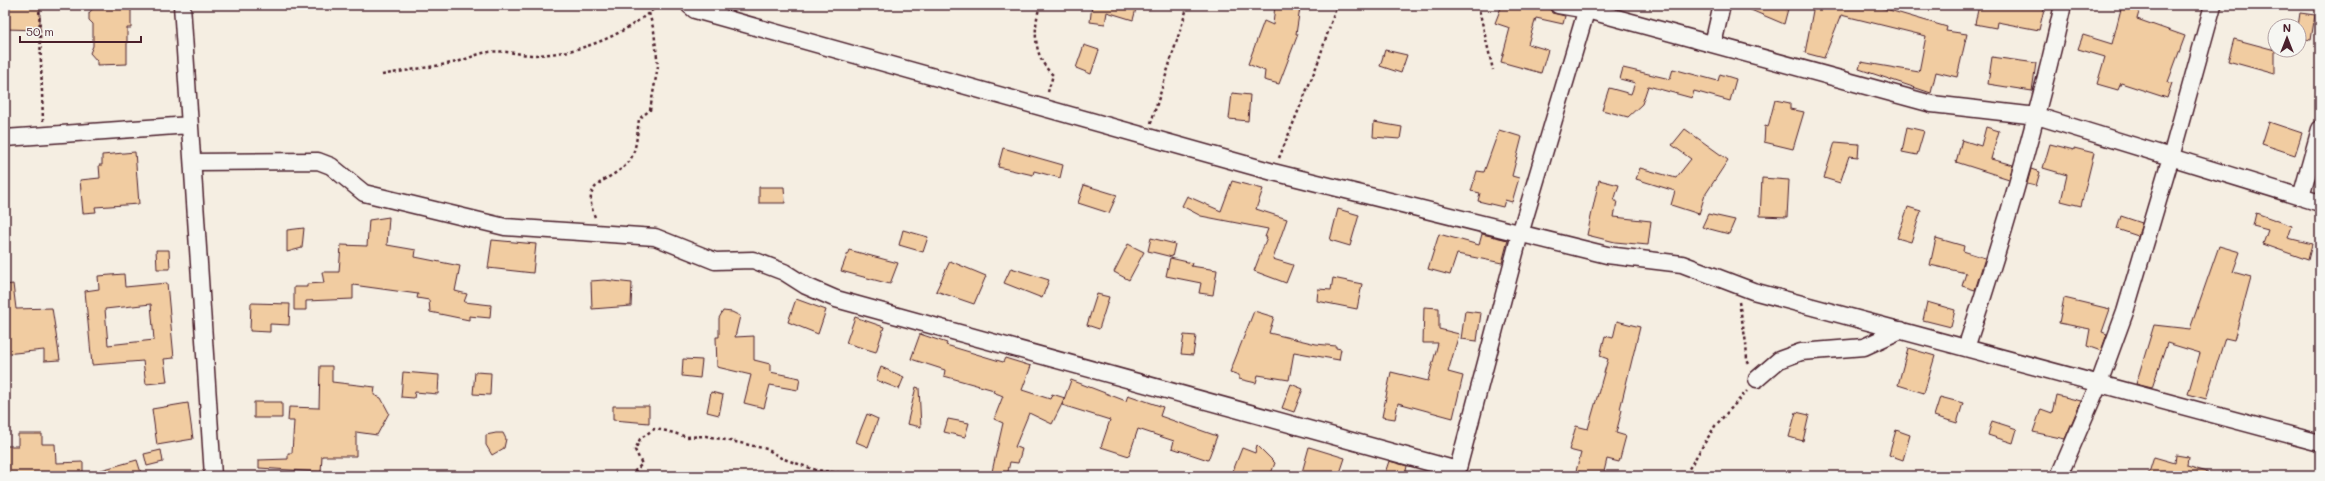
<svg xmlns="http://www.w3.org/2000/svg" width="2325" height="481" viewBox="0 0 2325 481" font-family="Mali,sans-serif">
<rect width="100%" height="100%" fill="#f5eee2"/>
<filter id="ink" filterUnits="userSpaceOnUse"><feTurbulence type="fractalNoise" baseFrequency=".025" numOctaves="2"/><feDisplacementMap in="SourceGraphic" scale="8" xChannelSelector="R" yChannelSelector="G"/><feConvolveMatrix kernelMatrix="1 2 1 2 8 2 1 2 1" color-interpolation-filters="sRGB"/></filter>
<g filter="url(#ink)">
<!-- building -->
<path fill="#f1cca1" stroke="#4a1f2b" fill-rule="evenodd" d="M5,5H40V30L5,29Z
M1092,5H1137L1133,20L1107,12L1105,24L1090,22Z
M1275,5L1300,8L1296,34H1298L1279,84L1264,80L1265,71L1248,64L1264,21L1273,25Z
M1502,5H1549L1552,13L1565,16L1563,24L1536,18L1528,44L1548,50L1541,73L1501,62L1510,28L1495,23Z
M1739,5H1789L1784,24Z
M1814,5H1872L1947,27L1946,31L1967,34L1957,77L1936,72L1931,93L1859,69L1861,62L1919,72L1926,36L1841,15L1824,58L1805,53Z
M1979,5H2045L2039,30L1997,22L1996,28L1975,24Z
M2122,5H2141L2137,19L2185,36L2168,82L2172,83L2167,98L2121,83L2118,90L2097,84L2105,57L2078,49L2083,35L2112,44Z
M131,6V28H127V64L97,65V61L90,53L93,46V24L89,20V13L94,7Z
M2300,13L2315,15L2311,40L2299,38L2298,26Z
M2234,39L2275,50V74L2228,61Z
M1084,45L1099,50L1091,74L1076,68Z
M1385,50L1407,55L1401,73L1380,66Z
M1992,57L2036,63L2032,91L1988,84Z
M1623,68L1670,79L1673,69L1718,81L1720,74L1736,79L1730,101L1694,91L1692,98L1648,86L1642,104L1628,117L1602,110L1609,88L1631,94L1635,83L1620,79Z
M1232,93L1250,95L1248,121L1229,119Z
M1775,100L1790,103V109L1804,112L1793,149L1764,142L1765,126L1768,127Z
M1374,122L1402,127L1400,139L1373,137Z
M2269,122L2302,133L2295,155L2262,144Z
M1907,127L1924,131L1917,155L1902,152Z
M1986,127L1999,131L1991,159L2013,165L2009,179L1956,162L1962,140L1981,146Z
M1685,129L1728,160L1705,195L1699,214L1671,205L1675,191L1636,179L1640,168L1676,178L1691,159L1672,145Z
M1499,130L1522,137L1512,176L1519,178L1512,202L1505,200L1503,207L1478,201L1480,193L1471,191L1477,171L1484,172Z
M1835,142L1859,144L1858,157L1849,156L1840,183L1824,178Z
M2050,144L2074,150V148L2094,153L2081,206L2061,201L2067,175L2043,168Z
M1003,148L1063,165L1060,178L1034,171L1033,175L998,167Z
M135,152L139,204L95,207L96,212L83,213L80,180L100,178L99,165H102V155Z
M2031,169L2040,172L2036,186L2027,184Z
M1762,178L1789,180L1787,217L1760,216Z
M1599,180L1619,185L1614,201H1617L1614,217L1651,221L1648,245L1615,242L1587,235Z
M1232,181L1263,189L1256,209L1287,219L1273,259L1293,265L1286,283L1254,271L1267,237H1265L1268,229L1201,216L1182,206L1187,196L1221,211Z
M1084,185L1117,195L1109,213L1078,203Z
M759,187H784L785,203H759Z
M1908,207L1921,211L1911,242L1897,238Z
M1338,209L1359,215L1350,246L1330,240Z
M2256,213L2292,226L2288,238L2312,244L2308,260L2263,244L2268,230L2253,226Z
M1708,214L1735,220L1729,234L1702,227Z
M2121,216L2142,223L2138,236L2117,229Z
M389,217L387,245L416,250L415,257L460,266L455,291L467,294L464,302L491,305L490,318L469,316V320L430,312L429,300L417,298L418,294L353,285V299L306,301V310H294V287H307V284L324,283L322,272H339L341,245L367,246L369,220Z
M304,228L302,248L287,252V230Z
M903,230L928,237L923,252L899,245Z
M1439,234L1479,245L1482,234L1508,240L1502,263L1457,254L1450,275L1428,269Z
M1151,238L1175,244L1172,257L1148,251Z
M1936,238L1964,246L1963,251L1985,258L1975,290L1962,286L1966,273L1930,265Z
M492,240L536,244L533,273L488,268Z
M1128,244L1144,252L1129,280L1114,272Z
M2219,246L2240,252L2233,272L2251,277L2234,340L2225,338L2206,399L2188,394L2200,353L2167,343L2152,388L2136,384L2154,325L2190,329Z
M156,250H169L170,269H157Z
M849,250L898,263L890,284L841,271Z
M1170,258L1192,263L1191,266L1217,270L1213,295L1199,293L1201,283L1166,276Z
M950,261L986,276L974,304L936,291Z
M1011,268L1049,280L1042,298L1004,283Z
M124,274L125,287L167,283L174,358L164,359L167,382L146,384L143,361L92,365L85,291L99,289L98,276ZM151,304L154,340L108,345L105,309Z
M1333,278L1362,284L1357,309L1317,301L1318,289L1331,290Z
M604,280L632,283L631,306L592,309L591,281Z
M13,284L16,309L52,308L60,360L44,361V350L5,354V285Z
M1097,294L1109,297L1099,329L1087,325Z
M2064,298L2110,309L2102,332L2107,334L2101,351L2087,346L2090,329L2059,323Z
M796,299L826,310L818,334L788,322Z
M1927,302L1955,310L1951,327L1923,320Z
M251,303L290,304L289,325L270,324V332L250,331Z
M1424,307L1439,308V329L1459,334L1448,372L1463,376L1453,418L1398,403L1395,419L1382,417L1391,372L1428,381L1438,343H1423Z
M723,311L732,312L740,316L735,337L754,336V360L770,364V372L800,378L798,390L770,385L764,408L744,403L751,375L717,367L716,337H719V318Z
M1254,311L1274,317L1269,333L1316,344L1336,346V348L1341,349L1339,360L1294,352L1289,380L1258,375L1256,383L1239,379V375L1230,372Z
M1465,311L1481,313L1477,341L1461,339Z
M855,317L884,327L876,352L846,343Z
M1617,321L1640,327L1620,409L1622,410L1616,433L1626,436L1619,462L1607,459L1603,476H1594L1576,471L1581,453L1569,450L1576,426L1588,429L1608,359L1600,356L1605,336L1613,338Z
M920,334L947,343L946,345L1003,362L1005,358L1031,366L1022,390L1050,399L1052,394L1065,398L1052,424L1029,413L1015,447L1022,449L1018,463L1010,462L1007,476H991L1003,423L994,419L1003,396L993,392L994,390L944,376L945,370L911,359Z
M1184,335L1196,336L1193,355L1181,354Z
M1908,348L1935,356L1924,393L1898,385Z
M683,359L702,360L700,378L682,376Z
M320,366H332V382L375,387L374,395L381,398L389,413L377,435L356,432V456H322L321,472L259,468V460L288,459V453H292L294,421H288L289,407L319,408Z
M881,367L904,377L899,389L876,380Z
M403,372L439,375L438,394L415,392L414,398L401,397Z
M475,372L491,373L490,395L473,394Z
M1071,380L1126,401L1128,395L1163,407L1160,416L1217,436L1208,460L1172,448L1174,441L1138,429L1129,456L1101,447L1110,420L1062,405Z
M1291,384L1303,389L1294,412L1282,408Z
M916,387L919,388L921,427L907,424Z
M711,392L723,395L719,415L707,412Z
M2056,395L2081,401L2065,439L2033,432L2041,409L2052,413Z
M1940,397L1963,403L1957,423L1934,416Z
M254,402H282V418H254Z
M188,403L193,439L157,445L152,409Z
M613,406H649V423L613,420Z
M1796,412L1809,415L1803,441L1789,437Z
M867,414L878,419L868,447L856,442Z
M948,419L969,423L965,437L944,432Z
M1992,421L2017,429L2013,443L1988,435Z
M1896,430L1910,435L1903,460L1889,455Z
M496,433H503L506,439L504,448L492,455L486,445V435Z
M18,434H42V444H55L56,463L83,462V476H5V446H18Z
M1257,445L1275,463L1270,476H1259L1245,472L1240,476H1231L1242,448L1255,453Z
M1309,447L1345,458L1339,476H1301Z
M161,450L163,462L147,466L144,454Z
M2176,455L2188,457L2187,466L2207,472V476H2148L2154,457L2175,463Z
M137,460L142,476H94V472Z
M1389,461L1407,466L1405,476H1384Z"/>
<g fill="none" stroke-linecap="round" stroke-linejoin="round">
<!-- minor casing -->
<g stroke="#4a1f2b" stroke-width="19">
<path id="minor" d="M182,5L213,476
M689,5L695,10L1273,172L1607,255L1682,264L1753,291L2320,443
M1558,5L1587,10L1932,104L2037,116L2320,203
M1713,44L1722,5
M5,138L190,125
M193,162L318,161L331,166L364,193L505,227L655,237L715,261L753,260L784,272L806,286L836,299L1457,470
M2301,197L2320,129
M1966,348C2004,235 2037,121 2063,5
M1757,379L1779,360L1801,352L1864,347L1901,330
M1456,476L1520,234L1588,5
M2059,476L2099,383L2125,312L2171,157L2213,5"/>
</g>
<!-- path -->
<path stroke="#4a1f2b" stroke-width="2.5" stroke-dasharray="3 3" stroke-linecap="butt" d="M39,5L43,121
M1040,5C1033,29 1033,57 1053,75L1048,92
M1478,5L1493,70
M382,75C407,70 432,67 457,62C468,59 478,53 489,52C504,50 516,54 531,55C578,55 624,36 658,5
M1151,123L1188,5
M1279,158L1317,65L1337,5
M595,217C580,181 608,183 627,164C637,153 637,133 639,119L650,110L658,66L654,31L649,13
M1739,302L1746,343L1747,360L1750,366
M630,476L642,464L635,450L640,439L654,429L667,431L687,437L706,436L745,444L767,449L781,458L816,470L861,476
M1680,476L1687,472L1715,426L1747,391"/>
<!-- minor -->
<use href="#minor" stroke="#f6f6f2" stroke-width="16"/>
</g>
</g>
<!-- margin -->
<rect width="2325" height="481" fill="none" stroke="#f6f6f2" stroke-width="20"/>
<rect x="10" y="10" width="2305" height="461" fill="none" stroke="#4a1f2b" stroke-width="1.5" filter="url(#ink)"/>
<!-- north arrow -->
<g transform="translate(2287 38)"><circle r="19" fill="#f6f6f2" stroke="#b1a0a2"/>
<path d="M0-3L7 15L0 10L-7 15Z" fill="#4a1f2b"/>
<text y="-6" font-size="11" font-weight="bold" text-anchor="middle" fill="#4a1f2b">N</text>
</g>
<!-- scale -->
<path d="M20 36v6h121v-6" fill="none" stroke="#4a1f2b" stroke-width="2"/>
<text x="26" y="36" font-size="12" fill="#4a1f2b" stroke="#f6f6f2" stroke-width="3" paint-order="stroke">50 m</text>
</svg>
